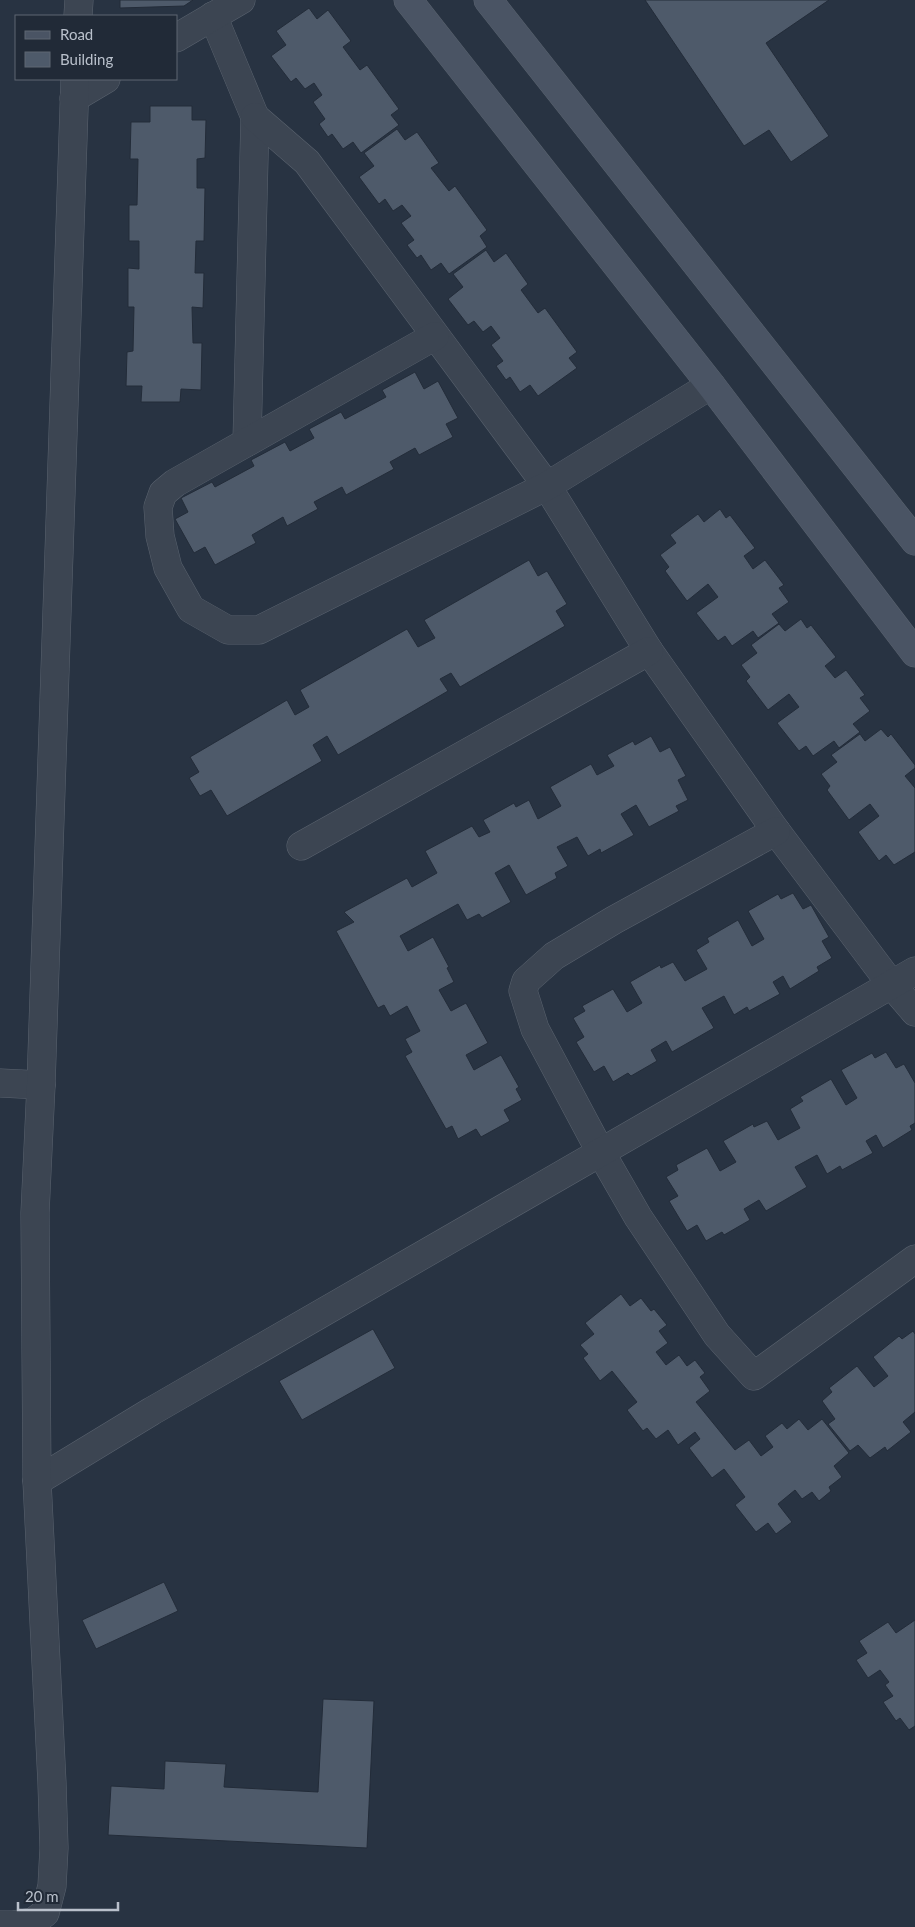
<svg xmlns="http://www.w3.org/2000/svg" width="915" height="1927" font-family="Lato,sans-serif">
  <rect width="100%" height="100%" fill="#283342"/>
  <g fill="#4e5a6a" stroke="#232c39">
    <path d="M120 0H193L184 6 120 8Z"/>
    <path d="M645 0H829L766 43 829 136 791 162 769 130 744 146Z"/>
    <path d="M309 8 317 19 328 10 351 41 343 47 360 70 367 65 399 109 391 115 399 125 361 153 353 142 343 149 332 134 328 137 319 124 325 119 313 102 322 95 314 83 305 89 296 78 291 82 271 56 286 45 276 31Z"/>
    <path d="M150 106H192V120H206L205 158 197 159V188H205L204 241H196L195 273H204L203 308 192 307 193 343H202L201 390 181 389 180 402H141L142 386H126L127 352 133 351 134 307H128V268L139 269V241H129V205H137L138 159H130L131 122H150Z"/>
    <path d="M397 129 405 140 417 132 439 163 431 168 449 191 455 186 487 230 480 236 487 247 449 274 441 263 431 270 421 255 417 258 407 245 414 240 401 223 411 216 402 205 393 211 385 199 379 204 359 177 374 166 364 153Z"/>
    <path d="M486 250 494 262 506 253 528 284 521 290 538 313 545 308 577 352 569 358 577 368 538 396 530 385 520 392 510 377 506 380 496 366 503 361 491 345 500 338 491 326 483 332 474 321 468 325 448 299 463 287 453 274Z"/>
    <path d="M415 372 424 389 438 381 458 418 446 424 453 437 419 455 415 448 390 462 394 469 346 495 342 487 314 502 318 509 287 526 283 517 252 535 256 543 215 565 205 547 194 553 175 519 188 512 181 498 212 482 215 487 254 466 251 460 285 442 290 451 314 438 309 429 341 412 345 419 386 397 382 390Z"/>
    <path d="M720 509 726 518 730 515 755 548 744 556 753 569 765 560 784 585 779 588 789 602 772 614 779 623 758 638 753 631 732 646 725 636 718 641 696 613 718 597 708 584 687 601 665 571 669 567 660 555 676 543 670 535 698 514 704 522Z"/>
    <path d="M529 560 538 576 547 571 567 604 556 611 565 626 460 687 451 673 440 679 448 691 338 755 327 736 313 745 322 761 227 816 211 790 200 796 189 778 199 772 190 757 287 700 295 715 309 707 300 690 407 629 418 647 435 638 424 620Z"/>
    <path d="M801 619 807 628 811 625 836 657 825 666 835 678 846 670 865 695 860 698 870 711 853 724 860 732 839 748 834 741 813 756 806 746 799 751 777 723 799 707 789 694 768 710 746 681 750 677 741 665 757 653 751 645 779 624 785 631Z"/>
    <path d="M881 729 888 737 891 734 915 765V768L905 776 915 788V852L894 865 886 855 879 861 858 832 879 816 870 804 849 820 827 790 830 786 821 774 837 762 831 755 860 734 865 741Z"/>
    <path d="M651 736 660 752 670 747 686 776 678 780 688 800 676 806 679 811 649 827 636 805 621 814 634 835 601 853 600 849 588 856 577 837 557 847 568 866 555 873 557 878 526 895 509 865 495 873 511 902 482 918 479 914 467 920 458 904 400 936 408 951 433 937 449 967 447 968 454 982 439 990 451 1011 466 1003 488 1043 466 1055 474 1070 501 1055 519 1087 516 1089 522 1100 504 1110 510 1121 481 1137 476 1129 458 1139 452 1126 446 1129 405 1056 412 1052 405 1039 420 1031 407 1006 390 1016 384 1005 378 1008 336 931 354 922 344 912 407 878 412 887 437 873 425 851 472 826 479 837 490 832 483 820 514 803 516 807 529 800 538 819 561 806 550 787 591 764 597 775 614 766 607 755 633 741 635 745Z"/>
    <path d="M793 893 803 909 811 905 829 937 822 941 832 958 817 967 819 971 790 989 783 976 773 982 780 994 749 1011 747 1007 734 1015 724 996 702 1008 714 1028 672 1052 666 1041 651 1050 657 1061 631 1076 628 1073 613 1082 604 1066 594 1072 576 1042 584 1037 573 1018 585 1011 582 1006 613 989 627 1012 642 1003 630 982 660 965 661 968 673 962 685 981 707 969 696 950 709 942 707 938 738 920 752 946 764 939 748 911 778 894 781 899Z"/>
    <path d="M886 1052 896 1068 904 1064 915 1083V1123L910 1126 912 1130 883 1148 876 1135 866 1141 873 1153 842 1170 840 1166 827 1174 817 1155 795 1167 807 1187 766 1211 759 1200 744 1209 750 1220 724 1235 722 1232 706 1241 697 1225 687 1231 669 1201 678 1196 666 1177 678 1170 676 1165 707 1148 720 1171 736 1162 723 1141 753 1124 754 1127 767 1121 778 1140 800 1128 790 1109 803 1101 800 1097 831 1079 846 1105 857 1098 841 1070 872 1053 875 1058Z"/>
    <path d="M621 1294 630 1306 641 1298 651 1311 654 1309 667 1325 659 1331 668 1343 656 1352 666 1365 679 1355 687 1366 695 1360 705 1373 700 1377 710 1391 696 1402 735 1450 749 1440 761 1456 773 1447 765 1436 782 1423 787 1429 799 1419 808 1430 822 1419 849 1453 834 1466 842 1477 829 1487 831 1491 819 1501 812 1492 802 1499 795 1490 778 1504 792 1522 776 1534 768 1523 756 1532 735 1505 745 1497 724 1469 712 1478 689 1448 700 1439 695 1432 678 1445 668 1430 656 1439 647 1428 643 1431 627 1410 637 1402 612 1371 600 1381 583 1358 588 1354 580 1345 594 1334 585 1323Z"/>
    <path d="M373 1329 395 1368 302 1420 279 1381Z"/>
    <path d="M913 1331 915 1334V1412L903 1422 911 1432 887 1451 885 1447 870 1458 858 1445 850 1451 828 1424 835 1419 822 1401 832 1392 829 1388 857 1366 874 1387 888 1376 873 1357 899 1336 902 1339Z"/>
    <path d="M164 1582 178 1611 96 1649 82 1620Z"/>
    <path d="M915 1620V1726L909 1730 900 1718 896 1721 883 1702 893 1696 885 1685 889 1682 880 1670 868 1678 856 1660 867 1653 859 1641 888 1622 896 1633Z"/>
    <path d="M323 1699 374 1701 367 1848 108 1835 111 1786 164 1789 165 1761 226 1764 224 1787 318 1792Z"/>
  </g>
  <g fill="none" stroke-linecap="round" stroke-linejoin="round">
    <g stroke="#5a636f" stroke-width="29">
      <g id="street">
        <path d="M78 16 79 0"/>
        <path d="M213 16 255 117 247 442"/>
        <path d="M176 38 241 0"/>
        <path d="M74 98 106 79"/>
        <path d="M255 117 307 162 547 486 649 651 776 831 891 984 915 1012"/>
        <path d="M435 336 175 483 163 493 158 507 160 536 168 568 191 609 228 630H259L547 486 711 385"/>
        <path d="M776 831 614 920 554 956 526 981 523 991 535 1029 600 1151 638 1217 717 1335 754 1376 915 1259"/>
        <path d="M301 846 649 651"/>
        <path d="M0 1083 41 1085"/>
        <path d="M37 1481 152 1411 915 971"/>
        <path d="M0 1925H12L33 1922 45 1913 52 1886 54 1848 52 1783 37 1481 35 1213 41 1085 75 79"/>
      </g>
    </g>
    <g stroke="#5a636f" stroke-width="29">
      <g id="secondary">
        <path d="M408 0 711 385 915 653"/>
        <path d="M488 0 915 541"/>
      </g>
    </g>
    <use href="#street" stroke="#3c4552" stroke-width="28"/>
    <use href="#secondary" stroke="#4a5464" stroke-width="28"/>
  </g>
  <rect x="15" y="15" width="162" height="65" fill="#212a37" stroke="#5e6672"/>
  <rect x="25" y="31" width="25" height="8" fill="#4a5464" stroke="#5e6672"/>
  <text x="60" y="40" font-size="15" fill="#b9c0cb">Road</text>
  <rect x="25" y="52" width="25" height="15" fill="#4e5a6a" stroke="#5e6672"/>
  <text x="60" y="65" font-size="15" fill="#b9c0cb">Building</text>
  <path d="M18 1902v8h100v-8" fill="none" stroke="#b9c0cb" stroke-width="2.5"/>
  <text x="25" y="1902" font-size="15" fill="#b9c0cb" stroke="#212a37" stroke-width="4" paint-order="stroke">20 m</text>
</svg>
